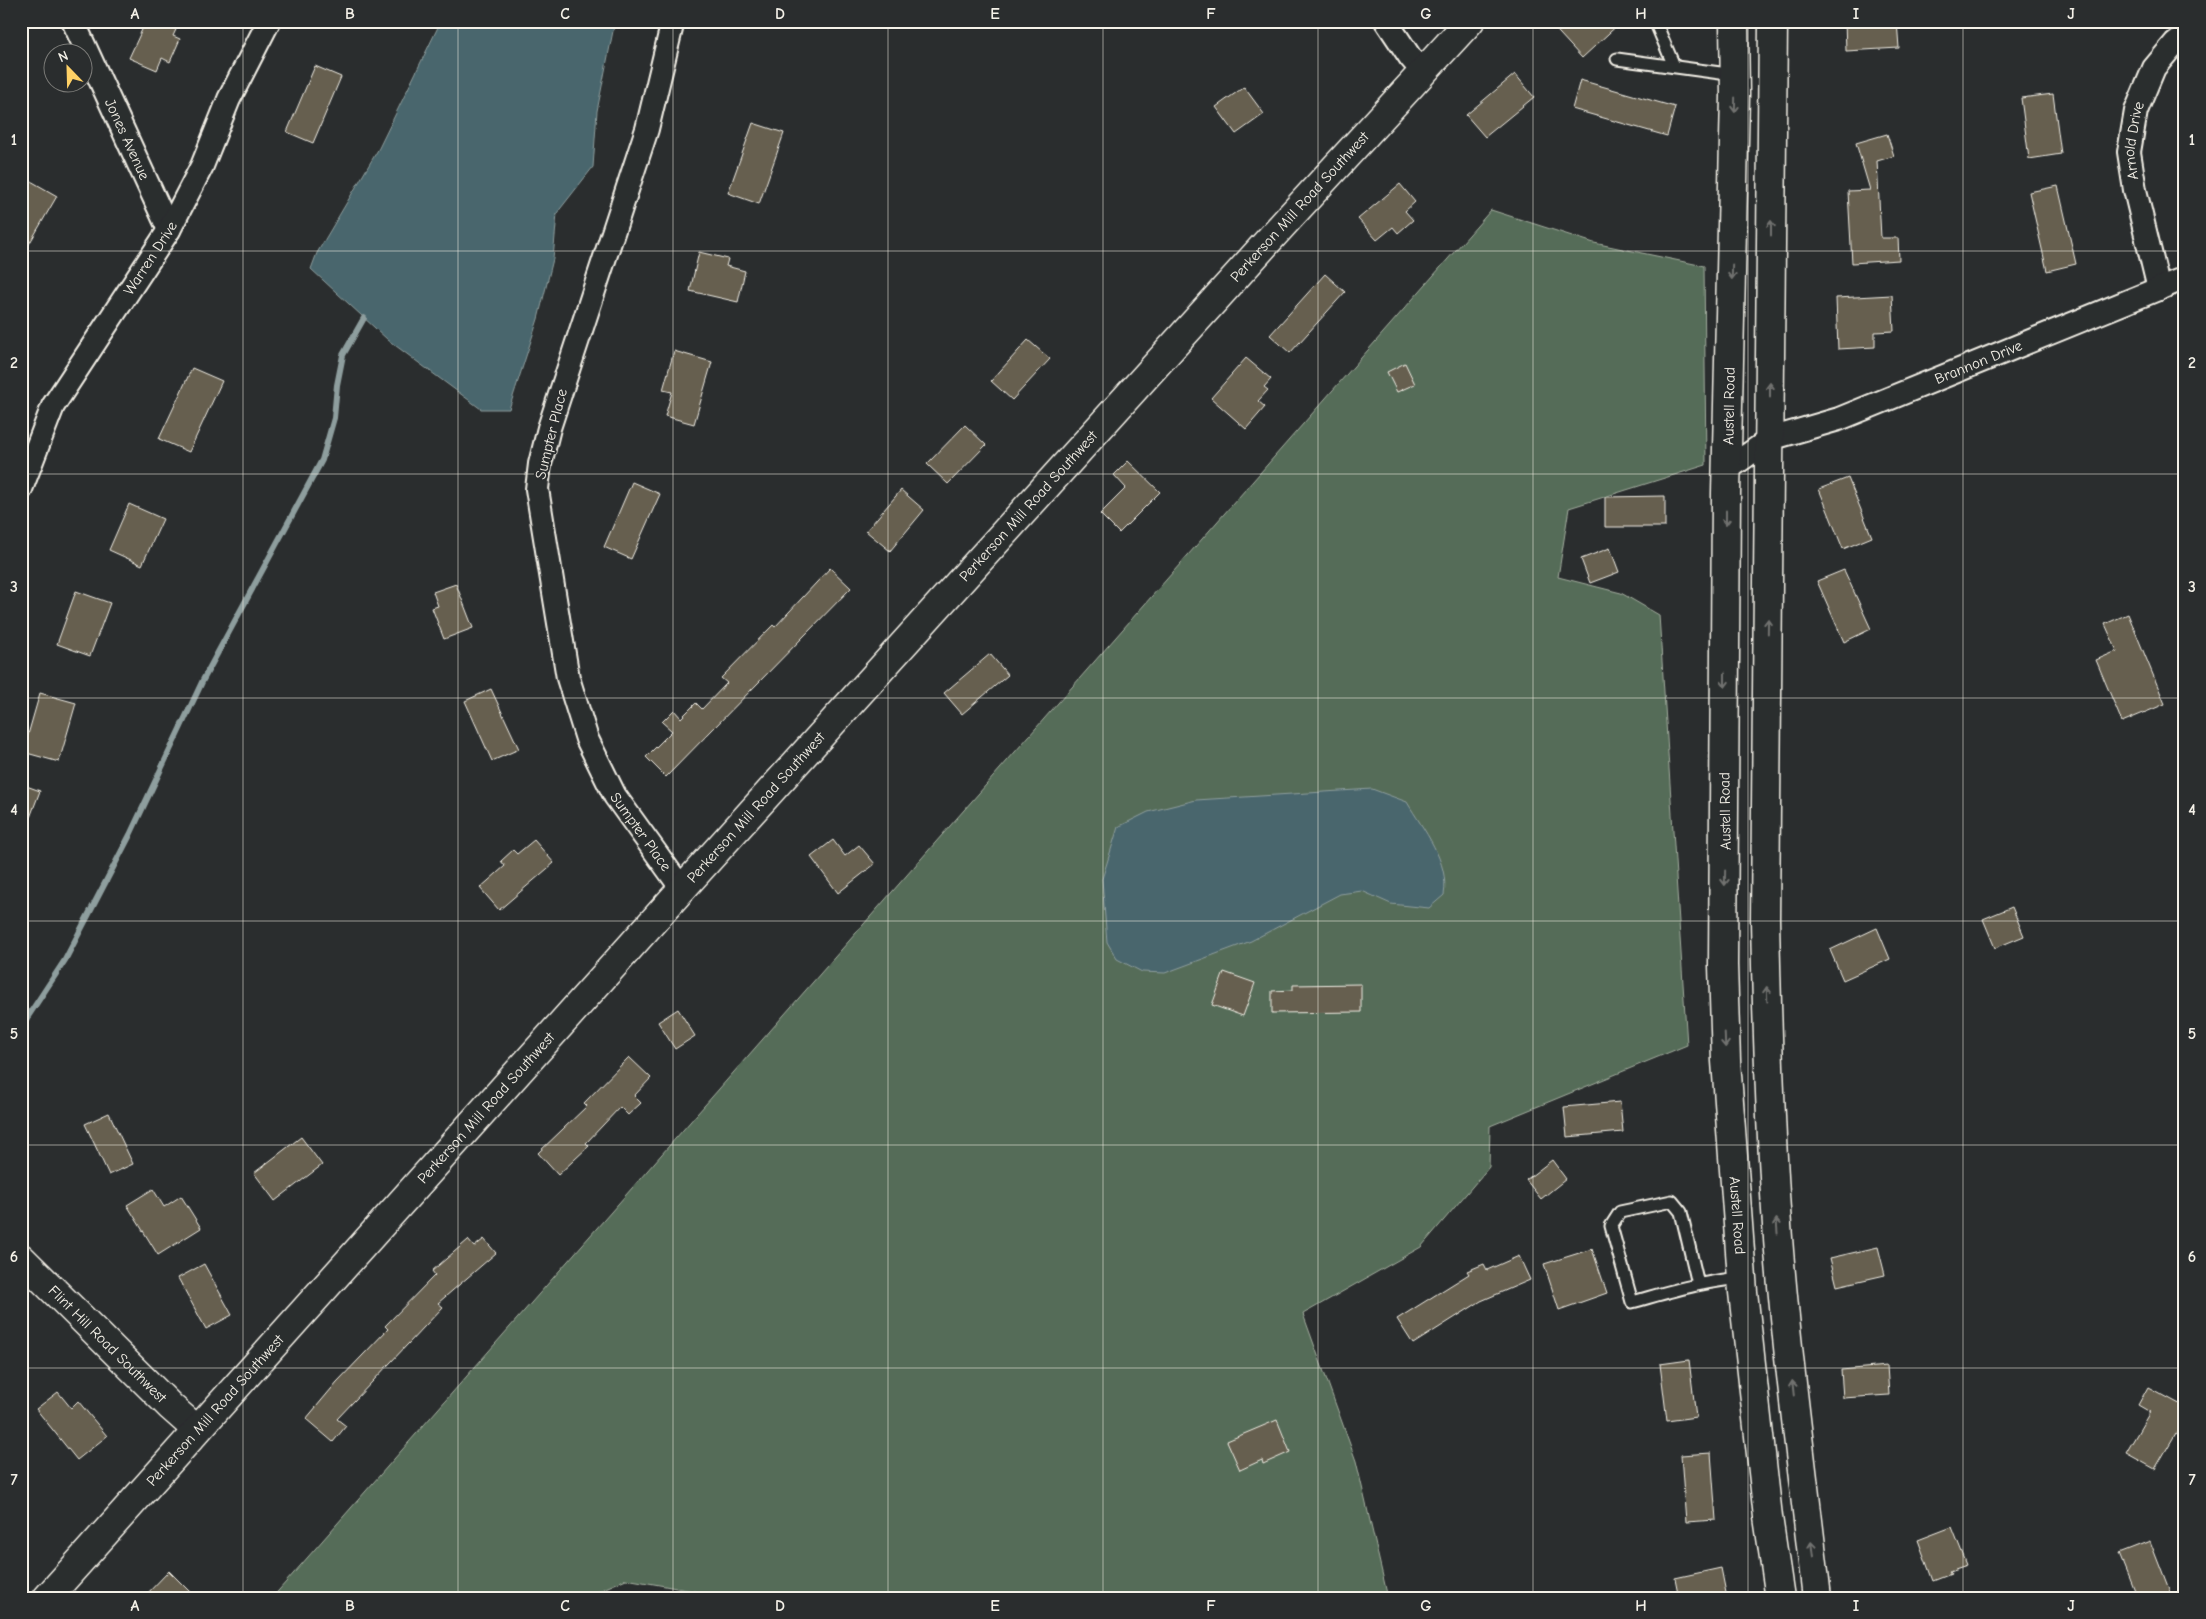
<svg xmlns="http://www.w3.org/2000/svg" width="2206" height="1619" font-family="'Comic Neue',sans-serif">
  <rect width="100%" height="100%" fill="#2a2d2e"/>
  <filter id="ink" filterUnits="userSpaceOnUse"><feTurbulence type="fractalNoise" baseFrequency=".02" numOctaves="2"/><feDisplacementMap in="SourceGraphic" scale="10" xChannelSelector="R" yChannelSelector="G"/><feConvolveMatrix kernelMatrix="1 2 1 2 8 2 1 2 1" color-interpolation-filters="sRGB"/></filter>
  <g filter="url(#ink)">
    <path fill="#556c58" stroke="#a4aea0" d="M1491 210 1594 243 1704 266 1706 465 1569 508 1558 577 1621 593 1659 615 1687 1045 1490 1126 1489 1167 1421 1247 1303 1314 1356 1461 1388 1598H732L626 1579 583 1598H272Z"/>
    <g fill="#4a666d" stroke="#8e9e9e">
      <path d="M441 21H615L597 111 593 167 557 213 553 259 538 319 509 409H481L388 340 311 269 317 253 379 148Z"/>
      <path d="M1372 789 1407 802C1423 829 1450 862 1444 895L1429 908 1391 904 1362 891 1340 894 1251 941 1165 973 1142 972 1117 959 1107 942 1102 879 1118 827 1148 812 1196 800Z"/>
    </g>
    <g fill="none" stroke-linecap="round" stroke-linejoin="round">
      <path stroke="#8e9e9e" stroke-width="6" d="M21 1027 65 960 130 835 203 680 322 460 334 418 337 385 343 355 364 318"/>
    </g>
    <g fill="#665f4f" stroke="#f4f1e8">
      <path d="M146 21H180L173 36 180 39 170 62 162 58 157 70 129 58Z"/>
      <path d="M1548 21H1622L1582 58Z"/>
      <path d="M1845 21H1897L1899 48 1846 51Z"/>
      <path d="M315 66 341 77 313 143 287 132Z"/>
      <path d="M1515 74 1534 97 1485 137 1466 115Z"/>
      <path d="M1580 80 1675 107 1667 136 1572 109Z"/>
      <path d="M1244 87 1264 114 1236 134 1216 107Z"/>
      <path d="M2053 94 2061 154 2029 159 2021 98Z"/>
      <path d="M753 123 784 133 759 204 728 193Z"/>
      <path d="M1887 134 1894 156 1877 161 1881 238H1898L1899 260 1852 263 1848 191 1870 190 1856 143Z"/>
      <path d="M29 180 57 196 21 258V194Z"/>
      <path d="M1400 184 1415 202 1405 211 1413 220 1398 233 1393 227 1377 240 1358 219Z"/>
      <path d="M2058 186 2076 264 2047 271 2029 192Z"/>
      <path d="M699 252 728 259 726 266 745 271 738 302 690 291Z"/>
      <path d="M1325 274 1345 292 1290 353 1270 335Z"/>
      <path d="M1892 295 1894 331 1875 332V347L1838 349 1836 298Z"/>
      <path d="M1028 340 1050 359 1012 400 991 381Z"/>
      <path d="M674 351 712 362 694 424 665 416 672 392 663 390Z"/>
      <path d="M1246 358 1271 379 1264 387 1268 390 1258 401 1265 407 1246 429 1211 398Z"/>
      <path d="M1405 363 1415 384 1397 392 1387 372Z"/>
      <path d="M192 368 222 381 189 452 159 439Z"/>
      <path d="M965 425 986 445 948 484 927 464Z"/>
      <path d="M1128 461 1160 492 1119 533 1100 514 1126 488 1114 475Z"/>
      <path d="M1848 478 1872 537 1843 549 1819 489Z"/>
      <path d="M632 482 660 494 631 559 604 547Z"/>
      <path d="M901 490 924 510 890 551 866 531Z"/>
      <path d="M1665 496V527H1605V497Z"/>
      <path d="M129 504 163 519 142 565 109 550Z"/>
      <path d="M1610 548 1619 572 1590 583 1581 559Z"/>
      <path d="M830 568 851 588 666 777 646 757 672 731 662 722 674 710 681 718 696 703 702 709 727 683 721 678 773 625 775 627Z"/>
      <path d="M1844 570 1871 629 1844 642 1817 581Z"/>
      <path d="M456 584 473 628 444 639 432 608 438 606 433 592Z"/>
      <path d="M76 591 110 603 90 656 57 644Z"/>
      <path d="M2128 614 2165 704 2122 722 2096 660 2117 651 2105 624Z"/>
      <path d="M990 654 1008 675 962 714 944 693Z"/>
      <path d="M491 689 519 749 492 761 465 701Z"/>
      <path d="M40 693 76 703 59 762 23 752Z"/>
      <path d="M21 784 40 791 23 836H21Z"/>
      <path d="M534 840 554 863 499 910 480 888 505 866 501 861 513 850 517 854Z"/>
      <path d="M833 840 845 856 859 845 875 864 838 893 811 857Z"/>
      <path d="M2012 907 2024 936 1995 948 1983 919Z"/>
      <path d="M1877 928 1890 959 1843 980 1830 950Z"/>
      <path d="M1224 972 1255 983 1243 1016 1212 1005Z"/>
      <path d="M1361 984V1012L1272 1013V991L1293 990V985Z"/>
      <path d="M678 1009 695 1036 675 1049 658 1022Z"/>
      <path d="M629 1057 651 1078 634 1096 641 1103 628 1115 620 1107 586 1143 589 1146 558 1175 538 1153 587 1106 584 1103Z"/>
      <path d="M1620 1102 1623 1132 1567 1137 1564 1107Z"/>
      <path d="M109 1113 133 1164 109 1175 85 1124Z"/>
      <path d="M301 1137 322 1165 275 1201 254 1173Z"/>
      <path d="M1552 1160 1566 1179 1541 1199 1526 1180Z"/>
      <path d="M153 1189 164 1207 181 1196 201 1228 158 1255 127 1205Z"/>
      <path d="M484 1239 496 1253 438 1303 443 1307 337 1419 346 1426 333 1442 306 1419 337 1382 388 1329 385 1326 435 1275 432 1271 468 1240 474 1247Z"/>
      <path d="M1878 1247 1885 1275 1837 1286 1830 1258Z"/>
      <path d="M1592 1249 1607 1293 1559 1310 1544 1264Z"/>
      <path d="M1519 1256 1530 1280 1481 1301 1413 1344 1397 1319 1469 1274 1467 1271 1484 1264 1487 1270Z"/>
      <path d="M204 1264 232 1315 206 1329 178 1278Z"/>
      <path d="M1689 1360 1696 1417 1667 1421 1660 1364Z"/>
      <path d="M1887 1366 1889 1395 1843 1398 1841 1370Z"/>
      <path d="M2148 1387 2185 1407V1438L2176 1433 2155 1469 2126 1453 2150 1412 2138 1405Z"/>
      <path d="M58 1392 71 1408 78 1401 107 1436 77 1460 36 1409Z"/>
      <path d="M1277 1420 1290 1452 1263 1464 1262 1460 1240 1470 1227 1441Z"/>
      <path d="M1711 1453 1716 1520 1686 1522 1681 1455Z"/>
      <path d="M1952 1527 1967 1565 1949 1571 1951 1574 1933 1581 1918 1540Z"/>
      <path d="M2150 1541 2172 1598H2137L2119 1553Z"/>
      <path d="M1721 1568 1727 1598H1679L1675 1578Z"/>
      <path d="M169 1571 196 1598H143Z"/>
    </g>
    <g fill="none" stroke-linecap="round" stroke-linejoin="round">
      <g stroke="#f4f1e8" stroke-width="15">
        <g id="service">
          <path d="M1655 21 1674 66"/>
          <path d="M1617 59 1735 75"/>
          <path d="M1698 1284 1681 1212 1672 1201 1620 1212 1611 1226 1632 1302C1669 1292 1704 1281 1742 1278"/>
        </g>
      </g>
      <g stroke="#f4f1e8" stroke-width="26">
        <g id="minor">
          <path id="s1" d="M73 21 169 230"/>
          <path id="s2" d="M673 21 647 129 549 428 540 464 537 489 568 678 587 739 615 796 682 889"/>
          <path d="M1386 21 1410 57 1423 72"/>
          <path id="s3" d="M2159 289 2135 190 2129 152 2136 111 2154 68 2175 43 2185 35"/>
          <path id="s4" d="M1728 469 1770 439 1839 419 2185 278"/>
          <path id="s5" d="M21 489 53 406 169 230 202 166 229 99 269 21"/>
        </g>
      </g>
      <g stroke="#f4f1e8" stroke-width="31">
        <g id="tertiary">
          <path id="s6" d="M21 1258 171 1407 197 1430"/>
          <path id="s7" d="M47 1598 682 889 1288 219 1470 21"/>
        </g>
      </g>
      <g stroke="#f4f1e8" stroke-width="31">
        <g id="primary">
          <path id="s8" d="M1734 21 1735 96 1726 493 1723 965 1726 1061 1743 1292 1768 1517 1780 1598"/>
          <path d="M1773 21 1765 919C1767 1021 1770 1123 1777 1225 1786 1349 1803 1474 1817 1598"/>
        </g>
      </g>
      <use href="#service" stroke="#2a2d2e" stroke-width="11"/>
      <use href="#minor" stroke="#2a2d2e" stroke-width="22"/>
      <use href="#tertiary" stroke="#2a2d2e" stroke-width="28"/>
      <use href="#primary" stroke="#2a2d2e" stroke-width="28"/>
    </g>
    <defs><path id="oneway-shaft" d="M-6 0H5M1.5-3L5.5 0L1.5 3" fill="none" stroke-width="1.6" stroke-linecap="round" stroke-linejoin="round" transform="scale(1.25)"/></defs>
    <g stroke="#71726f">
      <use href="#oneway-shaft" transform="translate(1735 105) rotate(91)"/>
      <use href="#oneway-shaft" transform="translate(1771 228) rotate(-90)"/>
      <use href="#oneway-shaft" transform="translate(1732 272) rotate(91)"/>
      <use href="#oneway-shaft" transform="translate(1770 390) rotate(-90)"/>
      <use href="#oneway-shaft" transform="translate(1726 518) rotate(90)"/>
      <use href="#oneway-shaft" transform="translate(1768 626) rotate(-89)"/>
      <use href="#oneway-shaft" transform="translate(1725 680) rotate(90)"/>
      <use href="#oneway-shaft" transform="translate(1725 878) rotate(91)"/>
      <use href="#oneway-shaft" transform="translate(1767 994) rotate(-92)"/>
      <use href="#oneway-shaft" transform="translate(1725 1040) rotate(88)"/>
      <use href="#oneway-shaft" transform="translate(1777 1226) rotate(-94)"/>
      <use href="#oneway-shaft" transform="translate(1793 1388) rotate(-96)"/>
      <use href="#oneway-shaft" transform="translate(1812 1549) rotate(-97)"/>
    </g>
  </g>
  <path fill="none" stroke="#f4f1e8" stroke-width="1" stroke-opacity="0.55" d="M243 21V1598M458 21V1598M673 21V1598M888 21V1598M1103 21V1598M1318 21V1598M1533 21V1598M1748 21V1598M1963 21V1598M21 251H2185M21 474H2185M21 698H2185M21 921H2185M21 1145H2185M21 1368H2185"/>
  <g text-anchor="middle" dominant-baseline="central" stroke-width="4" stroke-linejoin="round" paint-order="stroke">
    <g font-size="15" fill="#f4f1e8" stroke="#2a2d2e">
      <text stroke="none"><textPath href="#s1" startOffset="130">Jones Avenue</textPath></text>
      <text stroke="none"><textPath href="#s3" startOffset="152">Arnold Drive</textPath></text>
      <text stroke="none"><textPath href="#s7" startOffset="1872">Perkerson Mill Road Southwest</textPath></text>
      <text stroke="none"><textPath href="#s5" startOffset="266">Warren Drive</textPath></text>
      <text stroke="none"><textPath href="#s4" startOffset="274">Brannon Drive</textPath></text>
      <text transform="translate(1729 406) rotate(-89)">Austell Road</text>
      <text transform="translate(551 434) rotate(-76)">Sumpter Place</text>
      <text stroke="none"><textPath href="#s7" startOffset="1468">Perkerson Mill Road Southwest</textPath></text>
      <text stroke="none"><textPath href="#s7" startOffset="1062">Perkerson Mill Road Southwest</textPath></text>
      <text transform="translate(1725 811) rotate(-91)">Austell Road</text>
      <text stroke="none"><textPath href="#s2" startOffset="851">Sumpter Place</textPath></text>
      <text stroke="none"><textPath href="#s7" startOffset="658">Perkerson Mill Road Southwest</textPath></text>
      <text stroke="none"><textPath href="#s8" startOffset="1195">Austell Road</textPath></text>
      <text stroke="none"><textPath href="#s6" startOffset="122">Flint Hill Road Southwest</textPath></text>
      <text stroke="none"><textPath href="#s7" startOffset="252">Perkerson Mill Road Southwest</textPath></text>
    </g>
  </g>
  <rect width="2206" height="1619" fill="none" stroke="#2a2d2e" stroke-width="55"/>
  <g transform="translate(68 68) rotate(337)"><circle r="24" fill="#2a2d2e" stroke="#7b7b78"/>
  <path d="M0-4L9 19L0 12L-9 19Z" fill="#ffd166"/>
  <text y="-8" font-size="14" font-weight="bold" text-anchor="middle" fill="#f4f1e8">N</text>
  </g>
  <rect x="28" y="28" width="2150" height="1564" fill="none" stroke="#f4f1e8" stroke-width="2"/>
  <g font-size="16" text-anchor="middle" font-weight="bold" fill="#f4f1e8">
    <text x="135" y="19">A</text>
    <text x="350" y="19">B</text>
    <text x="565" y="19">C</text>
    <text x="780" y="19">D</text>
    <text x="995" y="19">E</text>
    <text x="1211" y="19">F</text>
    <text x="1426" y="19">G</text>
    <text x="1641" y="19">H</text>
    <text x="1856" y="19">I</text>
    <text x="2071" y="19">J</text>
    <text x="14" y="145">1</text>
    <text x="2192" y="145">1</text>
    <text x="14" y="368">2</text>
    <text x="2192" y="368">2</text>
    <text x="14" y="592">3</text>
    <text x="2192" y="592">3</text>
    <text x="14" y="815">4</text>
    <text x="2192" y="815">4</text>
    <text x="14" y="1039">5</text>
    <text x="2192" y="1039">5</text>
    <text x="14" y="1262">6</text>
    <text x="2192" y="1262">6</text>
    <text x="14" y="1485">7</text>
    <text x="2192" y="1485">7</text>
    <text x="135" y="1611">A</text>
    <text x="350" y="1611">B</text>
    <text x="565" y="1611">C</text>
    <text x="780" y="1611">D</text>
    <text x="995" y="1611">E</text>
    <text x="1211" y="1611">F</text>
    <text x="1426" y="1611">G</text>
    <text x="1641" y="1611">H</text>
    <text x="1856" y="1611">I</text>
    <text x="2071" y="1611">J</text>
  </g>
</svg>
